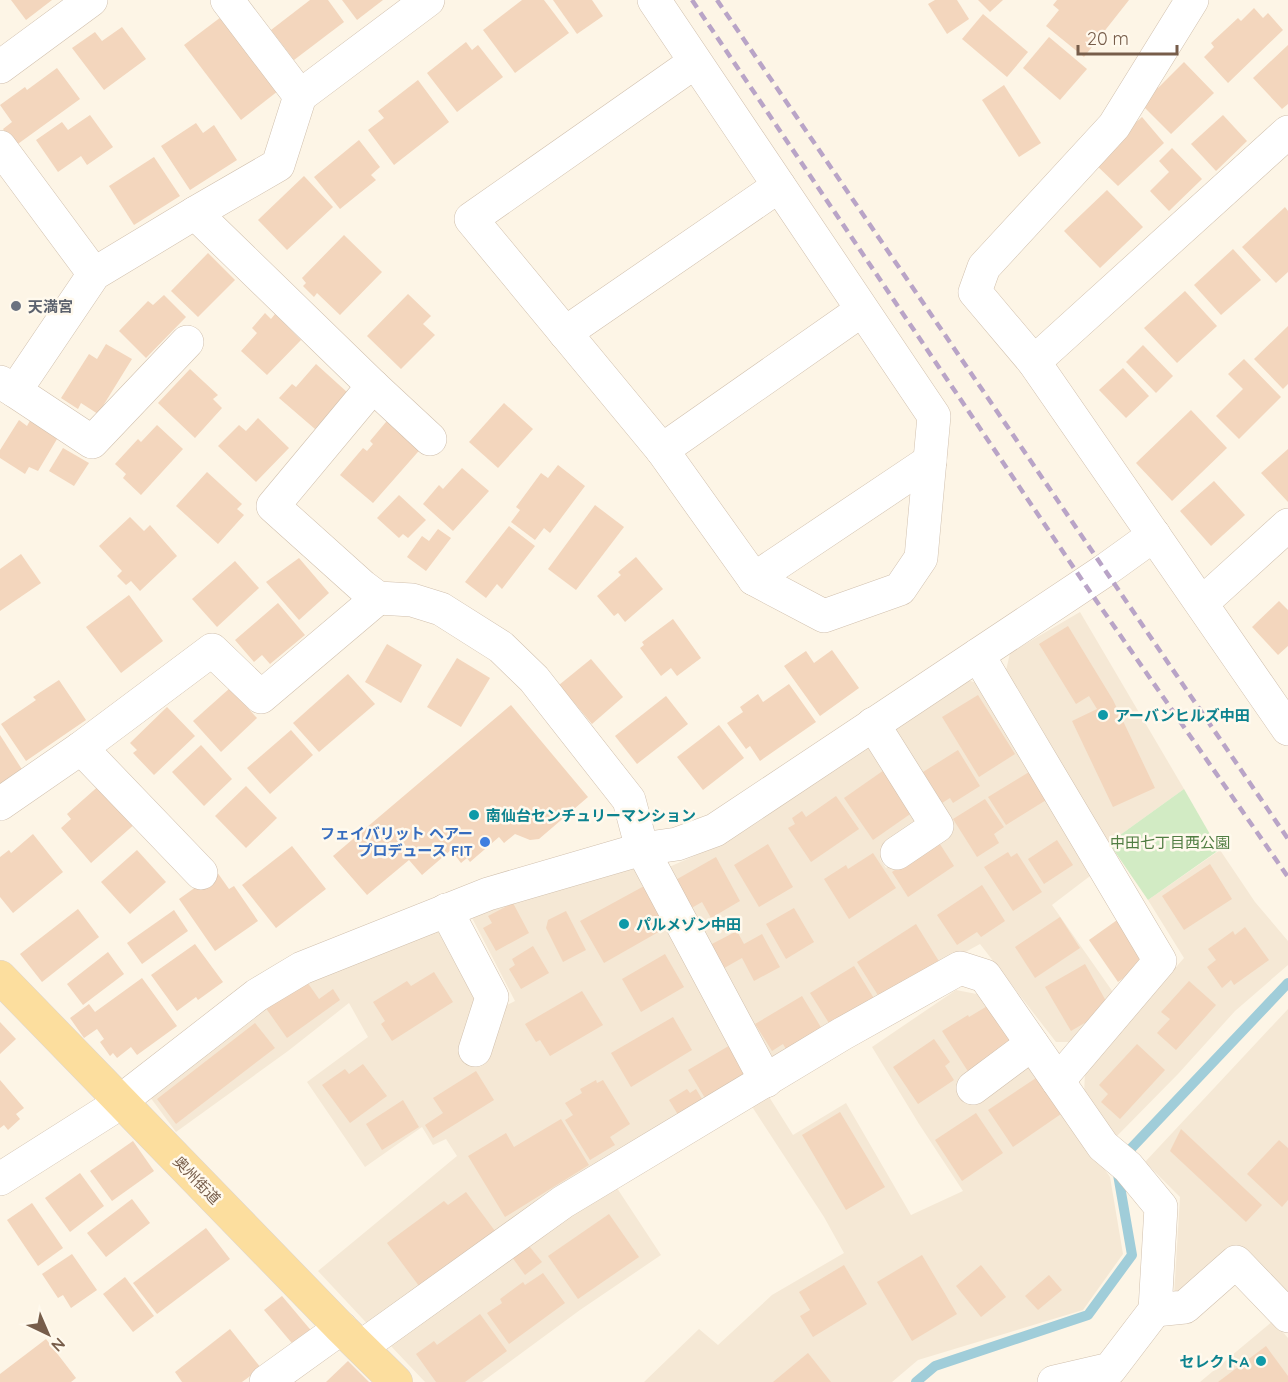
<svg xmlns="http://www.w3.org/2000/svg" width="1288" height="1382" font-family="Quicksand,'Noto Sans JP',sans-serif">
  <rect width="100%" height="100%" fill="#fdf5e6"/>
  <g fill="#f5e8d5">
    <path d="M1080 612 1184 789 1109 843 1005 675 1010 653Z"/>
    <path d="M965 679 982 685 1094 873 1052 905 1115 995 1078 1042H1056L980 944 766 1061 660 871 717 846 764 818 876 739 931 824 880 859 886 868 950 824 892 732Z"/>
    <path d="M1220 850 1255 902 1288 941V965L1235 1011 1178 1074 1115 1138 1084 1096 1085 1071 1184 958 1148 900Z"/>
    <path d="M640 867 757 1080 375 1332 318 1271 457 1156 446 1139 433 1145 422 1127 365 1167 307 1082 368 1037 349 1003 288 1051 176 1132 150 1097 304 976 435 926 484 1017 515 1001 470 914Z"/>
    <path d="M956 990 992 997 1022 1064 1034 1066 1110 1177 1123 1254 1083 1310 918 1360 892 1382H644L699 1329 718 1345 772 1295 844 1253 824 1217 749 1102 766 1092 793 1135 846 1103 911 1215 963 1191 919 1124 872 1047Z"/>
    <path d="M1288 1009V1306L1238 1253 1174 1296 1180 1197 1145 1162Z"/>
    <path d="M613 1182 661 1255 580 1310 482 1382H425L389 1344Z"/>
    <path d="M1273 1321 1288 1338V1382H1200Z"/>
  </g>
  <path fill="#d2ebc4" d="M1184 789 1219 850 1148 900 1109 843Z"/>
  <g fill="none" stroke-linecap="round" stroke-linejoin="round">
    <g stroke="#a0cdd9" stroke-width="10">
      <path d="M1123 1157 1288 983"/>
      <path d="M916 1382 935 1366 1088 1315 1132 1255 1117 1169"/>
    </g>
  </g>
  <g fill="#f3d6bd">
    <path d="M11 0H52L26 20Z"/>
    <path d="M310 0H328L344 22 294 60 271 30Z"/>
    <path d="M342 0H383L357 20Z"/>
    <path d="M522 0H544L569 33 515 73 483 30Z"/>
    <path d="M553 0H592L603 16 577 34Z"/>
    <path d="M935 0H957L969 19 947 34 928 4Z"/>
    <path d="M978 0H1003L990 12Z"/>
    <path d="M1057 0H1129L1084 57 1046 26 1059 10 1053 5Z"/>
    <path d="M1254 8 1263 18 1268 13 1283 30 1228 83 1204 57 1214 47 1211 43 1238 18 1241 21Z"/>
    <path d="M983 14 1028 52 1007 77 962 39Z"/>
    <path d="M221 17 278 91 241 120 184 45Z"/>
    <path d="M122 27 146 59 104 90 72 48 95 32 102 41Z"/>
    <path d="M1049 37 1087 69 1060 100 1023 68Z"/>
    <path d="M466 42 472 50 478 45 503 77 457 112 427 73Z"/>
    <path d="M1288 45V104L1282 109 1253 78Z"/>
    <path d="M1184 62 1214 93 1171 134 1141 104 1153 83 1158 88Z"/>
    <path d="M57 68 80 99 15 146 3 129 12 122 0 105 25 87 27 90Z"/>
    <path d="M418 80 449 122 394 165 368 130 384 118 378 111Z"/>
    <path d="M1004 85 1041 143 1019 157 982 100Z"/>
    <path d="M90 115 113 147 87 165 81 156 58 172 36 140 62 122 68 130Z"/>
    <path d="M1223 115 1247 141 1216 171 1191 144Z"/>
    <path d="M1142 117 1164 143 1118 186 1092 161Z"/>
    <path d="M196 123 203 133 214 125 237 160 190 190 161 146Z"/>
    <path d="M359 140 380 167 371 175 376 180 340 209 314 177Z"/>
    <path d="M1172 148 1202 179 1169 211 1150 191 1169 172 1159 161Z"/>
    <path d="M154 157 180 196 134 225 109 186Z"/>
    <path d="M304 176 333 207 287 250 258 220Z"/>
    <path d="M1107 190 1143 227 1100 268 1064 231Z"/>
    <path d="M1285 207 1288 211V272L1276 283 1242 247Z"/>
    <path d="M344 235 382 272 340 315 317 293 314 297 303 286 306 283 302 278Z"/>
    <path d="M1233 249 1261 280 1221 315 1194 285Z"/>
    <path d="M208 253 235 280 198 317 171 291Z"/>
    <path d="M1185 291 1217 326 1177 363 1144 328Z"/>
    <path d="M408 294 431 316 423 324 435 335 401 369 367 336Z"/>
    <path d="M164 295 186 317 146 358 119 331 148 301 153 305Z"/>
    <path d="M265 313 271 319 275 314 301 340 267 375 241 351 257 333 252 328Z"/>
    <path d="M1288 326V384L1283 389 1254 359Z"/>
    <path d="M106 344 132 359 98 414 81 403 78 409 61 398 89 354 97 359Z"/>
    <path d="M1143 345 1173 376 1156 393 1126 362Z"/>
    <path d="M1244 359 1281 397 1239 439 1216 416 1243 389 1228 374Z"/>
    <path d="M316 364 348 393 315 429 279 398 292 384 296 387Z"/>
    <path d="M1123 368 1149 396 1126 418 1099 390Z"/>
    <path d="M190 369 218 395 213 399 222 408 195 438 158 403Z"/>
    <path d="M504 403 533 429 498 468 469 442Z"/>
    <path d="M1191 410 1227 448 1172 501 1136 463Z"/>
    <path d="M391 416 424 445 373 503 340 475 363 448 367 451 373 444 370 441Z"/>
    <path d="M32 417 60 434 38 471 29 467 25 474 0 458V450L19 420 27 426Z"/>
    <path d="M258 418 289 448 256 482 218 446 239 425 246 431Z"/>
    <path d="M157 425 183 449 141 495 123 478 126 474 115 464 138 439 141 442Z"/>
    <path d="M63 448 89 463 74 486 49 471Z"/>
    <path d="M1288 449V502L1261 473Z"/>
    <path d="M558 465 585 486 550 533 544 528 535 540 511 522 520 510 516 507 541 473 548 478Z"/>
    <path d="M462 468 489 491 453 531 423 504 439 485 443 489Z"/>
    <path d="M207 472 242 504 237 509 244 515 218 544 176 506Z"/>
    <path d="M1214 481 1245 515 1211 546 1180 511Z"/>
    <path d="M399 495 426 520 408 538 403 534 399 538 377 518Z"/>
    <path d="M595 505 624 527 576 590 548 569Z"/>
    <path d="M130 517 144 531 150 525 177 556 140 591 131 581 126 585 117 576 122 571 99 546Z"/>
    <path d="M509 526 535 546 502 589 497 584 486 598 465 582Z"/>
    <path d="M438 529 451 538 426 571 407 557 422 536 429 541Z"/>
    <path d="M21 554 41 583 0 611V569Z"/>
    <path d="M636 557 663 589 625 622 618 613 614 616 597 596 621 575 618 572Z"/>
    <path d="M299 558 329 593 299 620 266 582Z"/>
    <path d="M235 561 259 588 217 627 192 599Z"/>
    <path d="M129 595 163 641 121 673 86 627Z"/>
    <path d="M1279 601 1288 610V646L1278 655 1252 627Z"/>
    <path d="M278 603 305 635 270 664 262 655 254 662 235 640Z"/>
    <path d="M673 619 701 658 677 676 671 668 661 676 640 648 644 645 642 642Z"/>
    <path d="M1068 626 1113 700 1155 788 1113 807 1072 721 1097 709 1089 696 1076 704 1039 644Z"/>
    <path d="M387 644 422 665 401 703 365 682Z"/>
    <path d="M832 650 859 688 820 716 784 666 806 651 814 663Z"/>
    <path d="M457 658 490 678 461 727 427 707Z"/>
    <path d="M591 659 623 697 592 724 559 685Z"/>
    <path d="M348 674 375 704 319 752 293 723Z"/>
    <path d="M59 680 86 720 26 761 1 724 36 700 33 697Z"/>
    <path d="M789 684 816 722 760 761 750 746 746 749 727 723 743 712 740 707 758 694 763 702Z"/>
    <path d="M230 688 257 718 221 752 193 721Z"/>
    <path d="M978 695 1015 754 979 777 942 717Z"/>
    <path d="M666 696 688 724 637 764 615 736Z"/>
    <path d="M511 705 588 797 539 839 530 840 515 834 504 843 499 837 470 862 467 858 461 863 451 850 422 875 409 860 367 895 333 856Z"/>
    <path d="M167 707 195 736 154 775 133 753 137 750 130 743Z"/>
    <path d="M719 725 744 758 703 790 677 757Z"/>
    <path d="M291 730 313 755 270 794 247 768Z"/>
    <path d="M0 735 23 771 0 786Z"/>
    <path d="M201 745 232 779 204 806 172 772Z"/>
    <path d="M958 750 980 786 953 803 950 798 942 803 923 772Z"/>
    <path d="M887 768 916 810 873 840 844 798Z"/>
    <path d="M1034 769 1051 797 1006 825 988 797Z"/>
    <path d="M102 783 137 822 91 863 61 828 71 819 67 814Z"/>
    <path d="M246 786 277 818 246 848 215 816Z"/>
    <path d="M836 796 859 829 811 862 788 828 795 824 792 818 802 811 806 817Z"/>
    <path d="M985 799 1004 827 994 834 999 843 977 857 953 819Z"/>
    <path d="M33 834 63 872 13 913 0 897V857L9 850 11 853Z"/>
    <path d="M1057 840 1073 865 1044 884 1028 859Z"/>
    <path d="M938 841 954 866 908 897 892 872Z"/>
    <path d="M768 844 793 887 759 907 734 865Z"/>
    <path d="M292 846 326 889 276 928 242 885Z"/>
    <path d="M137 850 166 882 130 914 101 882Z"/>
    <path d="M1008 852 1011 857 1017 853 1042 892 1013 911 984 867Z"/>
    <path d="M873 853 896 888 849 919 824 879 846 865 848 869Z"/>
    <path d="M716 857 740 901 711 918 702 902 688 910 672 882Z"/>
    <path d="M1210 864 1232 899 1184 930 1162 896Z"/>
    <path d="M217 872 229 889 234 886 258 921 215 951 179 899Z"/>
    <path d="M646 885 669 926 604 963 580 921Z"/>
    <path d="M982 885 1005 921 981 937 977 932 957 945 937 915Z"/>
    <path d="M513 903 529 933 496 951 483 928 492 923 488 916Z"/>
    <path d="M794 908 814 942 786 959 766 924Z"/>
    <path d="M78 909 99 937 42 982 20 954Z"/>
    <path d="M174 910 188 931 142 964 127 943Z"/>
    <path d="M566 911 586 950 563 962 546 928 548 920Z"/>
    <path d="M1060 917 1080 948 1035 978 1015 947Z"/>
    <path d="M1120 918 1149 960 1118 982 1089 940Z"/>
    <path d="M916 924 940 963 881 1000 857 962Z"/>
    <path d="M1245 927 1269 960 1234 985 1231 980 1222 988 1207 967 1216 960 1208 949 1233 931 1235 935Z"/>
    <path d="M737 931 744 944 762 934 780 967 754 981 742 958 719 971 706 947Z"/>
    <path d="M195 944 223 982 198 1000 196 997 177 1011 151 975Z"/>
    <path d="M533 946 549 973 521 989 509 969 515 965 512 959Z"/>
    <path d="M108 952 124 974 83 1005 67 984Z"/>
    <path d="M665 954 684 987 641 1012 622 979Z"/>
    <path d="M1085 964 1110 1008 1071 1031 1045 987Z"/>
    <path d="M854 966 875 1000 832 1028 810 993Z"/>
    <path d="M434 972 453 1002 392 1041 381 1024 385 1021 373 1002 407 981 411 986Z"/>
    <path d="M142 978 177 1026 137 1055 131 1047 117 1058 113 1053 110 1056 100 1042 104 1039 97 1029 84 1038 70 1018 89 1004 95 1012Z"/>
    <path d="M305 979 319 999 333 989 340 1000 287 1038 265 1007Z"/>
    <path d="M1189 981 1216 1005 1176 1050 1157 1033 1170 1019 1161 1012Z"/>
    <path d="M582 991 603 1025 550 1056 540 1040 536 1042 525 1024Z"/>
    <path d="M802 996 822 1029 787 1051 783 1044 772 1051 755 1024Z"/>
    <path d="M989 1005 1014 1043 969 1073 942 1031 968 1015 969 1017Z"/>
    <path d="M673 1017 692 1050 631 1087 611 1053Z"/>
    <path d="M0 1022 16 1039 0 1054Z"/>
    <path d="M255 1023 275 1048 176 1124 157 1099Z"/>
    <path d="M934 1039 950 1062 945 1066 954 1080 918 1104 893 1067Z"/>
    <path d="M732 1044 751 1077 708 1103 688 1070Z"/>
    <path d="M1137 1044 1165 1070 1120 1119 1101 1102 1108 1094 1099 1085Z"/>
    <path d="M363 1064 387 1096 350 1123 322 1085 345 1069 349 1074Z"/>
    <path d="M476 1071 494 1100 433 1138 425 1125 443 1113 433 1098Z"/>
    <path d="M1036 1078 1061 1114 1013 1147 988 1110Z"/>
    <path d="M0 1080 24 1108 16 1114 20 1119 8 1130 4 1125 0 1128Z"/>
    <path d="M596 1080 597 1083 603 1080 630 1124 610 1137 615 1145 590 1160 565 1120 573 1115 565 1103 582 1093 580 1089Z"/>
    <path d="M687 1089 690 1093 696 1089 705 1104 680 1118 669 1100Z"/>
    <path d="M403 1100 419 1127 382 1150 366 1124Z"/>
    <path d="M840 1112 885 1187 846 1210 802 1135Z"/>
    <path d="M976 1113 1003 1153 962 1181 935 1140Z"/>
    <path d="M561 1119 589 1165 505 1217 468 1156 506 1133 514 1147Z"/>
    <path d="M1181 1129 1262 1205 1246 1222 1170 1151Z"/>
    <path d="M1279 1140 1288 1148V1200L1282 1207 1247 1174Z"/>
    <path d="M133 1141 154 1171 112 1201 90 1171Z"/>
    <path d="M80 1173 104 1206 70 1232 45 1198Z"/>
    <path d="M466 1192 498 1235 422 1290 387 1243 444 1201 448 1205Z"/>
    <path d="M132 1199 150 1223 106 1257 87 1233Z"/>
    <path d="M32 1203 63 1248 38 1266 7 1220Z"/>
    <path d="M609 1214 639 1257 578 1299 548 1256Z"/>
    <path d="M206 1228 230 1259 157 1314 133 1283Z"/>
    <path d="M525 1241 542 1262 525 1275 509 1253Z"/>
    <path d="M72 1254 97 1290 71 1308 63 1295 58 1298 42 1274Z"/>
    <path d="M922 1255 957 1314 912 1341 877 1282Z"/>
    <path d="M844 1265 867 1304 813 1337 800 1316 810 1310 799 1292Z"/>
    <path d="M981 1265 1006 1297 981 1317 956 1286Z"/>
    <path d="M543 1273 565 1303 509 1344 487 1313 502 1303 500 1299 523 1282 525 1285Z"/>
    <path d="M1049 1275 1062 1290 1038 1310 1025 1296Z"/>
    <path d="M125 1277 154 1316 133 1332 103 1294Z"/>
    <path d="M282 1296 314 1334 296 1348 264 1310Z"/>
    <path d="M480 1314 507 1351 465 1382H436L416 1354 434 1341 437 1345Z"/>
    <path d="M230 1329 261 1368 242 1382H182L175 1372Z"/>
    <path d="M46 1339 76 1378 71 1382H0V1374Z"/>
    <path d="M1266 1346 1288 1376V1382H1218Z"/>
    <path d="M808 1353 831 1382H773Z"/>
    <path d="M348 1361 369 1382H326Z"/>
  </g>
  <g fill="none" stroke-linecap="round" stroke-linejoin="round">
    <g stroke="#d1c0ae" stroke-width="34">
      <g id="minor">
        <path d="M227 0 300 96"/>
        <path d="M654 0 934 416 921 558 900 589 824 616 754 579 662 450 471 219 695 62"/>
        <path d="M1192 0 1114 126 984 267 975 292 1034 362 1288 729"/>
        <path d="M0 67 91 0"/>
        <path d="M0 147 94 274"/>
        <path d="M195 213 278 165 300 96 428 0"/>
        <path d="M565 333 779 186"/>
        <path d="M1034 362 1288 132"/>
        <path d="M0 382 15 391 94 274 195 213 373 386 273 506 362 586 378 598 412 600 441 609 501 647 534 679 629 800 642 849 766 1081"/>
        <path d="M373 386 430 439"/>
        <path d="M15 391 92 442 187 342"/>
        <path d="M662 450 862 310"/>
        <path d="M754 579 930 461"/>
        <path d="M1202 603 1288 525"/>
        <path d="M978 655 1160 961 1058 1081"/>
        <path d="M873 724 937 826 897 853"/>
        <path d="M81 748 201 873"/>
        <path d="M0 804 81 748 212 650 261 697 378 598"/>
        <path d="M446 910 492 997 475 1050"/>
        <path d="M973 1088 1032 1044"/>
        <path d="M0 1179 109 1110 257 995 302 968 488 894 642 849 677 844 715 830 1104 571 1154 535"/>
        <path d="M1155 1310 1185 1307 1236 1262 1288 1316"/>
        <path d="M361 1347 563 1202 842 1034 960 968 985 976 1103 1146 1128 1167 1161 1207 1155 1310 1110 1369 1054 1382"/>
        <path d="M266 1382 341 1328"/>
      </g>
    </g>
    <g stroke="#dcd5d0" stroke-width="34">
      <path id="major" d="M0 977 341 1328 396 1382"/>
    </g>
    <use href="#minor" stroke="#fff" stroke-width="33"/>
    <use href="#major" stroke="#fcde9e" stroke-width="33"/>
    <g stroke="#b9a4c7" stroke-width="4.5" stroke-dasharray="9 6" stroke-linecap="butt">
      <path d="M692 0 1084 583 1288 877"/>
      <path d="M717 0 1288 839"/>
    </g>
  </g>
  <circle fill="#6b7280" stroke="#fff9ed" stroke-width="2" cx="16" cy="306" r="6"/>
  <g fill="#0f9aa8" stroke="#fff9ed" stroke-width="2">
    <circle cx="1103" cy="715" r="6"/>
    <circle cx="474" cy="815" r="6"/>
    <circle cx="624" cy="924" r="6"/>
    <circle cx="1261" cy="1361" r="6"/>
  </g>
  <circle fill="#3f7fe0" stroke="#fff9ed" stroke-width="2" cx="485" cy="842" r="6"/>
  <g text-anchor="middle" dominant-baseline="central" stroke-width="5" stroke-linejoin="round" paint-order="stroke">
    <g font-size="15" font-weight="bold" fill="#5b616d" stroke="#fff9ed" text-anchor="start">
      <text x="28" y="306">天満宮</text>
    </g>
    <g font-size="15" font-weight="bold" fill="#0d838f" stroke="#fff9ed" text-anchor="start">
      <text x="1115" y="715">アーバンヒルズ中田</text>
      <text x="486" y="815">南仙台センチュリーマンション</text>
      <text x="636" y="924">パルメゾン中田</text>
      <text x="1249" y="1361" text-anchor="end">セレクトA</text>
    </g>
    <g font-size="15" font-weight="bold" fill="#366cbe" stroke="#fff9ed" text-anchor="end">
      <text x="473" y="833">フェイバリット ヘアー<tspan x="473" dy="17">プロデュース FIT</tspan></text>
    </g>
    <g font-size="15" fill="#507d42" stroke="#fff9ed">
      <text x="1170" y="842">中田七丁目西公園</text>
    </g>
    <g font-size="15" fill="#775d4a" stroke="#fff9ed">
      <text transform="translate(197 1180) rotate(46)">奥州街道</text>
    </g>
  </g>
  <g transform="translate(48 1334) rotate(136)" stroke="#fff9ed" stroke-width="4.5" paint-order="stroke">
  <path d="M0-4.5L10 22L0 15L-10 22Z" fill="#775d4a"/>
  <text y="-9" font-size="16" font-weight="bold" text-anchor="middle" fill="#775d4a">N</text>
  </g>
  <path d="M1078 45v9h99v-9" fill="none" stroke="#775d4a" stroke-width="3"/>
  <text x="1087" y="45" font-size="18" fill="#775d4a" stroke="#fff9ed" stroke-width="4.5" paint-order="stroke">20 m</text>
</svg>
